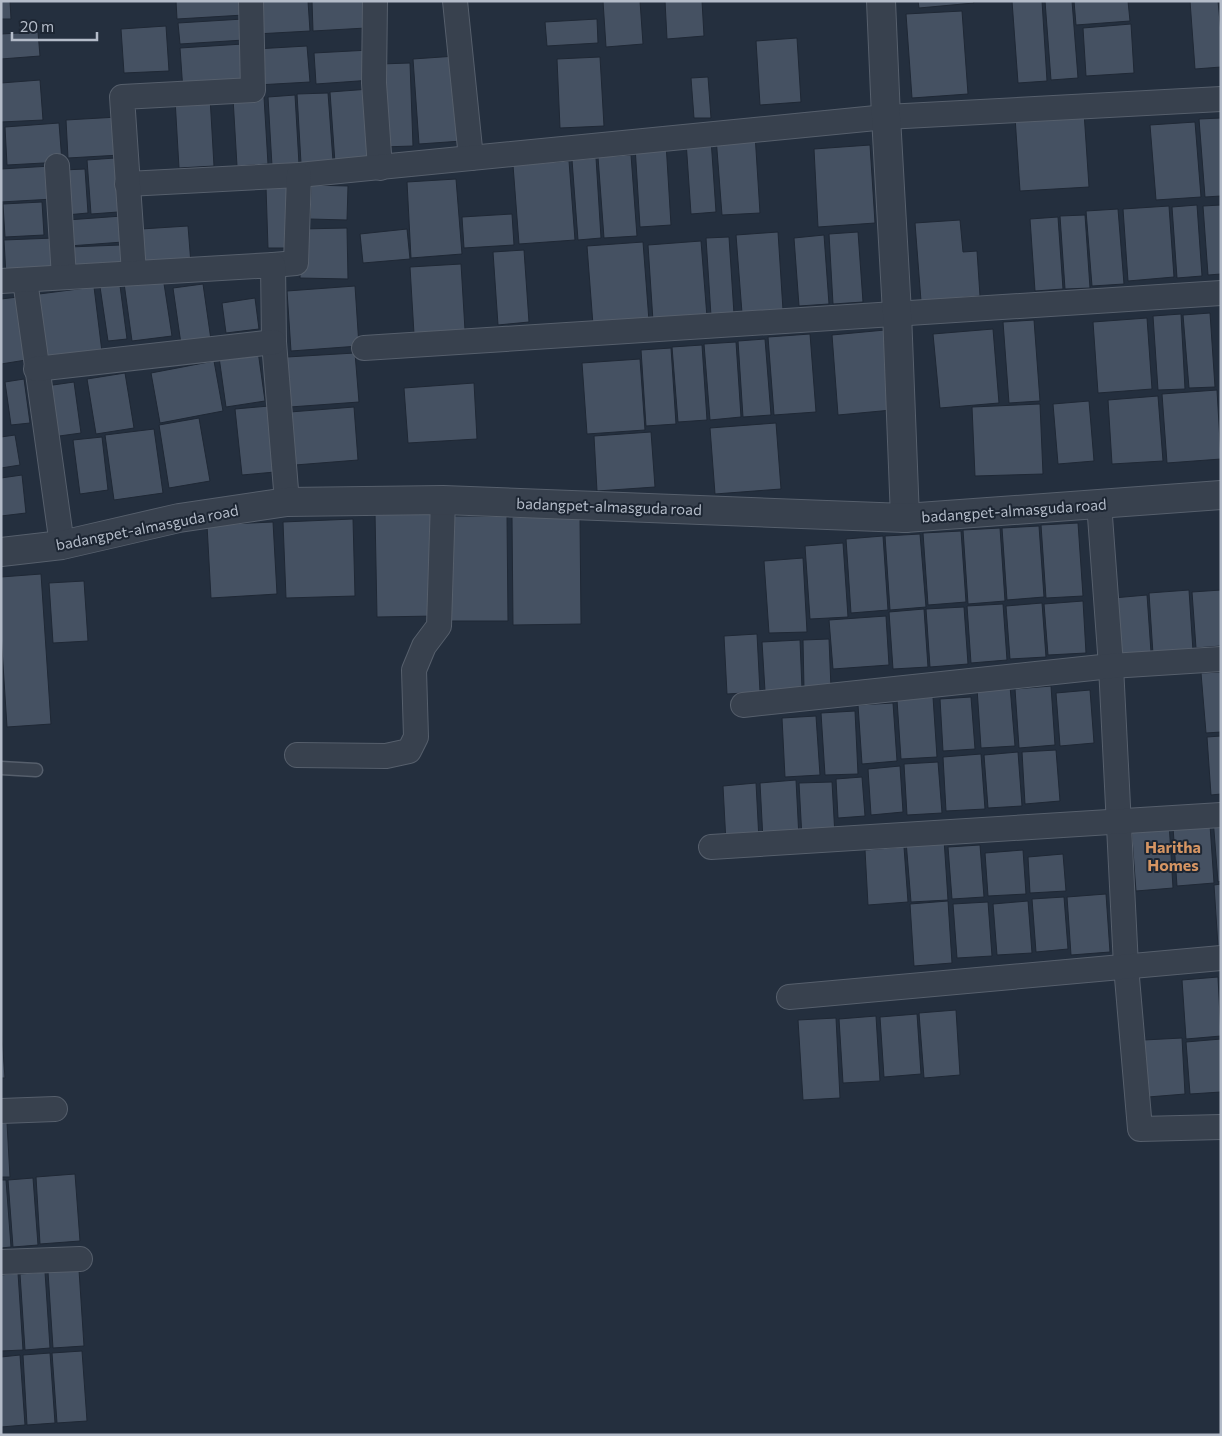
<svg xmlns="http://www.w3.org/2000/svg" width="1222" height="1436" font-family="Commissioner,sans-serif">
  <rect width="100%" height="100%" fill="#242f3e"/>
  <g fill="#455162" stroke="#1f2835">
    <path d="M1 1H10L11 19H1Z"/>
    <path d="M176 1H243L244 15 177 19Z"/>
    <path d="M254 1H308L310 31 256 34Z"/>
    <path d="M312 1H364L366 28 313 31Z"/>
    <path d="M603 1H640L643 44 606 47Z"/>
    <path d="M665 1H702L704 36 667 39Z"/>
    <path d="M918 1H973L974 3 919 8Z"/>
    <path d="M1012 1H1042L1047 81 1018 83Z"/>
    <path d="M1045 1H1072L1078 78 1051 80Z"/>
    <path d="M1074 1H1128L1130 21 1076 25Z"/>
    <path d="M1190 1H1218L1221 33V67L1195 69Z"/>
    <path d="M962 11 968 94 912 98 906 14Z"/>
    <path d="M243 19 244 40 180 44 178 23Z"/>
    <path d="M597 19 598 43 547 46 545 22Z"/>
    <path d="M1131 24 1134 73 1086 76 1083 28Z"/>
    <path d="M166 26 169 71 124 73 121 29Z"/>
    <path d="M38 32 40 56 1 59V34Z"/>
    <path d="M797 38 801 102 760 105 756 41Z"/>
    <path d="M243 44 246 87 183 91 180 48Z"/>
    <path d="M307 46 310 82 257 85 255 49Z"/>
    <path d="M370 50 372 80 316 84 314 53Z"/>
    <path d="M456 56 462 141 419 144 413 59Z"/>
    <path d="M600 57 604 126 560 128 557 59Z"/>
    <path d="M410 63 413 146 382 147 380 64Z"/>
    <path d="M708 77 711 118H694L691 78Z"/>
    <path d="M40 80 43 120 1 122V83Z"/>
    <path d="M370 89 374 160 335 163 330 92Z"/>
    <path d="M328 93 333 161 301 163 297 94Z"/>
    <path d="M295 95 299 164 272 166 268 97Z"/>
    <path d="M210 97 214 166 179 168 175 99Z"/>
    <path d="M264 97 268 164 237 166 233 98Z"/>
    <path d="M1084 112 1089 187 1020 191 1015 117Z"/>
    <path d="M118 117 120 155 68 158 66 120Z"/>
    <path d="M1221 118V196L1205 197 1199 119Z"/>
    <path d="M1195 122 1201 197 1156 200 1150 125Z"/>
    <path d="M59 123 62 162 7 165 5 127Z"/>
    <path d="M755 134 760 213 722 215 716 137Z"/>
    <path d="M711 139 716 212 691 214 686 141Z"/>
    <path d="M666 143 671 225 640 227 635 146Z"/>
    <path d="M870 145 875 223 818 227 814 149Z"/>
    <path d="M631 155 637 236 604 238 598 157Z"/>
    <path d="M115 158 118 212 91 214 87 160Z"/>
    <path d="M596 158 601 238 578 240 572 160Z"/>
    <path d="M569 161 575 240 519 244 513 165Z"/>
    <path d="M51 166 53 199 1 202V169Z"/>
    <path d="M85 169 88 213 66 215 63 170Z"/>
    <path d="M456 179 462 254 411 258 407 182Z"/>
    <path d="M311 185 348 186 347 220 310 219Z"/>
    <path d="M290 186 292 248H268L266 187Z"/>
    <path d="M42 202 44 235 5 237 3 204Z"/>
    <path d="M1197 205 1202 276 1177 278 1172 207Z"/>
    <path d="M1221 205V274L1208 275 1203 206Z"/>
    <path d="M1169 206 1174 277 1128 281 1123 209Z"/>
    <path d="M1118 209 1124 284 1092 286 1086 211Z"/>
    <path d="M512 214 514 245 464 248 462 217Z"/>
    <path d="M1085 215 1090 288 1065 289 1060 216Z"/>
    <path d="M122 216 123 242 69 246 67 220Z"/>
    <path d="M1058 217 1063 289 1035 291 1030 219Z"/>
    <path d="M960 220 963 252 977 251 980 296 921 301 915 223Z"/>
    <path d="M188 226 191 264 144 268 141 229Z"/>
    <path d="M347 228 348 279 300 278 301 229Z"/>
    <path d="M407 229 410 259 363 263 360 234Z"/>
    <path d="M778 232 783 310 742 313 736 235Z"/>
    <path d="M858 232 863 302 833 304 829 234Z"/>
    <path d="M824 235 829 304 799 306 794 238Z"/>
    <path d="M729 237 734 314 711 316 706 238Z"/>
    <path d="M54 238 56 274 6 276 4 240Z"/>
    <path d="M701 241 707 317 653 321 648 245Z"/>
    <path d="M643 242 649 321 593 325 587 246Z"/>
    <path d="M121 245 123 270 69 273V247Z"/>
    <path d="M524 250 529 322 498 325 493 252Z"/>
    <path d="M461 264 465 330 414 334 410 267Z"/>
    <path d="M163 277 172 336 132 341 124 283Z"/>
    <path d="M119 278 127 339 108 341 99 280Z"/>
    <path d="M203 284 211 340 181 344 173 288Z"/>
    <path d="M355 286 359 346 291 351 287 291Z"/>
    <path d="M94 287 102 352 47 359 39 294Z"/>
    <path d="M18 297 26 360 1 364V299Z"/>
    <path d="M255 298 259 329 226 333 222 303Z"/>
    <path d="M1210 313 1215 387 1189 388 1183 315Z"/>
    <path d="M1181 314 1185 389 1158 390 1153 316Z"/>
    <path d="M1147 318 1152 389 1098 393 1093 322Z"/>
    <path d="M1034 320 1040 401 1009 403 1003 322Z"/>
    <path d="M993 329 999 403 940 408 933 334Z"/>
    <path d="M885 330 892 410 838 415 832 335Z"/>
    <path d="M810 334 816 412 774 415 768 337Z"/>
    <path d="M765 339 771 415 743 417 738 341Z"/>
    <path d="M736 342 741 417 710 420 704 344Z"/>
    <path d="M702 345 707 420 678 422 672 347Z"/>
    <path d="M671 348 676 424 646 426 641 350Z"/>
    <path d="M258 351 265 401 226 407 219 357Z"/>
    <path d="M355 353 359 402 290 407 287 357Z"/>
    <path d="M640 359 645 430 587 434 582 363Z"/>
    <path d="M214 361 223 411 160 423 151 373Z"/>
    <path d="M125 373 134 428 96 434 87 379Z"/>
    <path d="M24 379 30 423 11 425 5 382Z"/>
    <path d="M74 382 81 433 52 437 46 386Z"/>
    <path d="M474 383 477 439 408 443 404 388Z"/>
    <path d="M1217 390 1221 459 1167 463 1162 394Z"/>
    <path d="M1158 396 1163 461 1112 464 1108 400Z"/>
    <path d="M1089 401 1094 461 1058 464 1053 404Z"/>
    <path d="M1040 404 1043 474 975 476 972 407Z"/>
    <path d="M269 406 275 472 242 475 235 409Z"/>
    <path d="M354 407 358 460 295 465 290 412Z"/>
    <path d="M199 418 210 481 169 488 159 425Z"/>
    <path d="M776 423 781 489 715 494 710 428Z"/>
    <path d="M154 429 163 493 114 500 105 435Z"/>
    <path d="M651 432 655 487 597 491 594 436Z"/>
    <path d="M15 435 20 465 1 468V437Z"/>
    <path d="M102 437 108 490 80 494 73 440Z"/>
    <path d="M22 475 26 513 1 516V478Z"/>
    <path d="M375 513H433L435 616 377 617Z"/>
    <path d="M446 516H507L508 621H447Z"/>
    <path d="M512 517H580L581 624 513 625Z"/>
    <path d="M353 519 355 596 286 598 283 522Z"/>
    <path d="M273 522 277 594 211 598 207 525Z"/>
    <path d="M1078 523 1083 596 1046 598 1041 525Z"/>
    <path d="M1039 526 1044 597 1007 600 1002 528Z"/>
    <path d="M1000 528 1005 601 968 604 963 530Z"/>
    <path d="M961 531 966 602 928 605 923 533Z"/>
    <path d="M920 534 926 607 890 610 885 536Z"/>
    <path d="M883 536 888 610 851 613 846 539Z"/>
    <path d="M843 543 848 617 810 619 805 546Z"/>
    <path d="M803 558 807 632 769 633 764 561Z"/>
    <path d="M41 574 51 724 7 727 1 633V577Z"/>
    <path d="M84 581 88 641 53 643 49 583Z"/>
    <path d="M1189 590 1193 651 1153 654 1149 593Z"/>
    <path d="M1221 590V646L1196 648 1192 592Z"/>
    <path d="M1147 595 1151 652 1117 654 1113 598Z"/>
    <path d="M1083 601 1086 653 1048 655 1044 604Z"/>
    <path d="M1042 603 1046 657 1010 659 1006 606Z"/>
    <path d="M1003 604 1007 660 971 663 967 606Z"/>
    <path d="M964 607 968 664 930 667 926 609Z"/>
    <path d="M924 609 928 667 893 669 889 612Z"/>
    <path d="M886 616 889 665 833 669 829 620Z"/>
    <path d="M757 634 760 692 727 694 724 636Z"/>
    <path d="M829 639 831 688 804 689 803 640Z"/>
    <path d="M800 640 802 689 765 691 762 642Z"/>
    <path d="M1221 672V732L1206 733 1201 673Z"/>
    <path d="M1010 686 1015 746 981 748 977 688Z"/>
    <path d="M1051 686 1055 745 1019 748 1015 689Z"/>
    <path d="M1090 690 1094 743 1060 746 1056 693Z"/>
    <path d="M933 697 937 757 901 759 897 700Z"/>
    <path d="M971 697 975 749 943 751 940 699Z"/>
    <path d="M893 703 897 761 862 764 858 705Z"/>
    <path d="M855 711 858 774 825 775 821 713Z"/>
    <path d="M816 716 820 775 785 777 782 718Z"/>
    <path d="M1221 736V794L1211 795 1207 737Z"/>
    <path d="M1056 750 1060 801 1025 804 1022 752Z"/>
    <path d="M1018 752 1022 806 988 808 984 755Z"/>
    <path d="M981 754 985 809 946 811 943 757Z"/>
    <path d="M938 762 942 813 907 815 904 764Z"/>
    <path d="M900 766 903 812 871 815 868 769Z"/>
    <path d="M862 777 865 816 838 818 836 779Z"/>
    <path d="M796 780 799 838 763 840 760 783Z"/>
    <path d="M832 782 835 836 802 838 799 783Z"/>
    <path d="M756 783 759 840 726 843 723 786Z"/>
    <path d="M1221 817V881L1218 882 1213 818Z"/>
    <path d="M1169 822 1173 888 1136 891 1131 824Z"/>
    <path d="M1210 825 1214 883 1177 886 1173 827Z"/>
    <path d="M944 839 948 900 911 902 906 841Z"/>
    <path d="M980 845 984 897 952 899 948 847Z"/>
    <path d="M904 847 908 902 868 905 865 850Z"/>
    <path d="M1023 850 1026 894 988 896 985 853Z"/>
    <path d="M1063 854 1066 891 1030 893 1028 857Z"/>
    <path d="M1221 884V946H1218L1214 885Z"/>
    <path d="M1106 894 1110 952 1071 955 1067 897Z"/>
    <path d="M1064 897 1068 949 1036 952 1032 899Z"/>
    <path d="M948 901 952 963 914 966 910 904Z"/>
    <path d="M1028 901 1032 953 997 955 993 904Z"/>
    <path d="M988 902 992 956 957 958 953 904Z"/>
    <path d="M1218 977 1221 1036 1186 1039 1182 980Z"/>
    <path d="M956 1010 960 1075 924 1078 919 1013Z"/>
    <path d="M917 1014 921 1074 884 1077 880 1017Z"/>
    <path d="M876 1016 880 1081 843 1083 839 1019Z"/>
    <path d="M836 1018 840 1098 803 1100 798 1020Z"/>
    <path d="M1 1023 5 1078H1Z"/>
    <path d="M1182 1038 1185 1094 1148 1097 1144 1040Z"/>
    <path d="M1221 1039V1092L1190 1094 1186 1042Z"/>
    <path d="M1 1123H7L10 1177H1Z"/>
    <path d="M75 1174 80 1241 40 1244 36 1177Z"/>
    <path d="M33 1178 38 1245 13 1247 8 1180Z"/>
    <path d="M1 1180H6L11 1247 1 1248Z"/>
    <path d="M79 1270 84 1346 53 1348 48 1272Z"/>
    <path d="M45 1272 50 1348 25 1350 20 1274Z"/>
    <path d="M18 1273 23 1350 1 1351V1275Z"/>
    <path d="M82 1351 87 1421 57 1423 52 1353Z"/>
    <path d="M50 1353 55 1423 27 1425 23 1355Z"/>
    <path d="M20 1355 25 1425 1 1427V1357Z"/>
  </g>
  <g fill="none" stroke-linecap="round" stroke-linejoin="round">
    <g stroke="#565f6c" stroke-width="15">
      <path id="service" d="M1 768 36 770"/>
    </g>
    <g stroke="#565f6c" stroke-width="26">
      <g id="minor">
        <path d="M375 1 374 83 380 168"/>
        <path d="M455 1 471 158"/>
        <path d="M57 166 64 277"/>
        <path d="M127 184 299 175 886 117 1221 99"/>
        <path d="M273 265 296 263 299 175"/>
        <path d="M134 273 122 97 253 90 251 1"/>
        <path d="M25 280 62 545"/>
        <path d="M1 281 273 265 274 342 287 502"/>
        <path d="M364 348 1221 293"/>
        <path d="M36 369 274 342"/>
        <path d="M1099 503 1111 666 1126 966 1140 1129 1221 1127"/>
        <path d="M743 705 1111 666 1221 659"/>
        <path d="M297 755 386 756 409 751 416 737 414 670 424 646 439 626 443 500"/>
        <path d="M711 847 1221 815"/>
        <path d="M789 997 1221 958"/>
        <path d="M1 1111 55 1109"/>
        <path d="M1 1262 80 1259"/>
      </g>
    </g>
    <g stroke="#565f6c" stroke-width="30">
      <g id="tertiary">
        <path d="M881 1 886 117 897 313 905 518"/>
        <path d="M1 552 62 545 179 518 287 502 443 500 905 518 1221 495"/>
      </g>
    </g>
    <use href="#service" stroke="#38414e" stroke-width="12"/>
    <use href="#minor" stroke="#38414e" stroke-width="24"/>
    <use href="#tertiary" stroke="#38414e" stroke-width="28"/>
  </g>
  <g text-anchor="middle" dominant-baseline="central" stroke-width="4" stroke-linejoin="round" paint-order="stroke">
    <g font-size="15" fill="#b4bcc9" stroke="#1d2633">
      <text transform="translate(609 506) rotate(2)">badangpet-almasguda road</text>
      <text transform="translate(1014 510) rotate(-4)">badangpet-almasguda road</text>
      <text transform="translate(147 527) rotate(-11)">badangpet-almasguda road</text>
    </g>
    <g font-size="16" font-weight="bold" fill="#d59563" stroke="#1d2633">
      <text x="1173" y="846">Haritha<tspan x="1173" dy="18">Homes</tspan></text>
    </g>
  </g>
  <rect width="1222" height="1436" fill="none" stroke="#b4bcc9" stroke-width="5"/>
  <path d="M12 32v8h85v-8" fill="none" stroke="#b4bcc9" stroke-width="2.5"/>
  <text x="20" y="32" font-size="15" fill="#b4bcc9" stroke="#1d2633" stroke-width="4" paint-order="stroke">20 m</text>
</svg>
